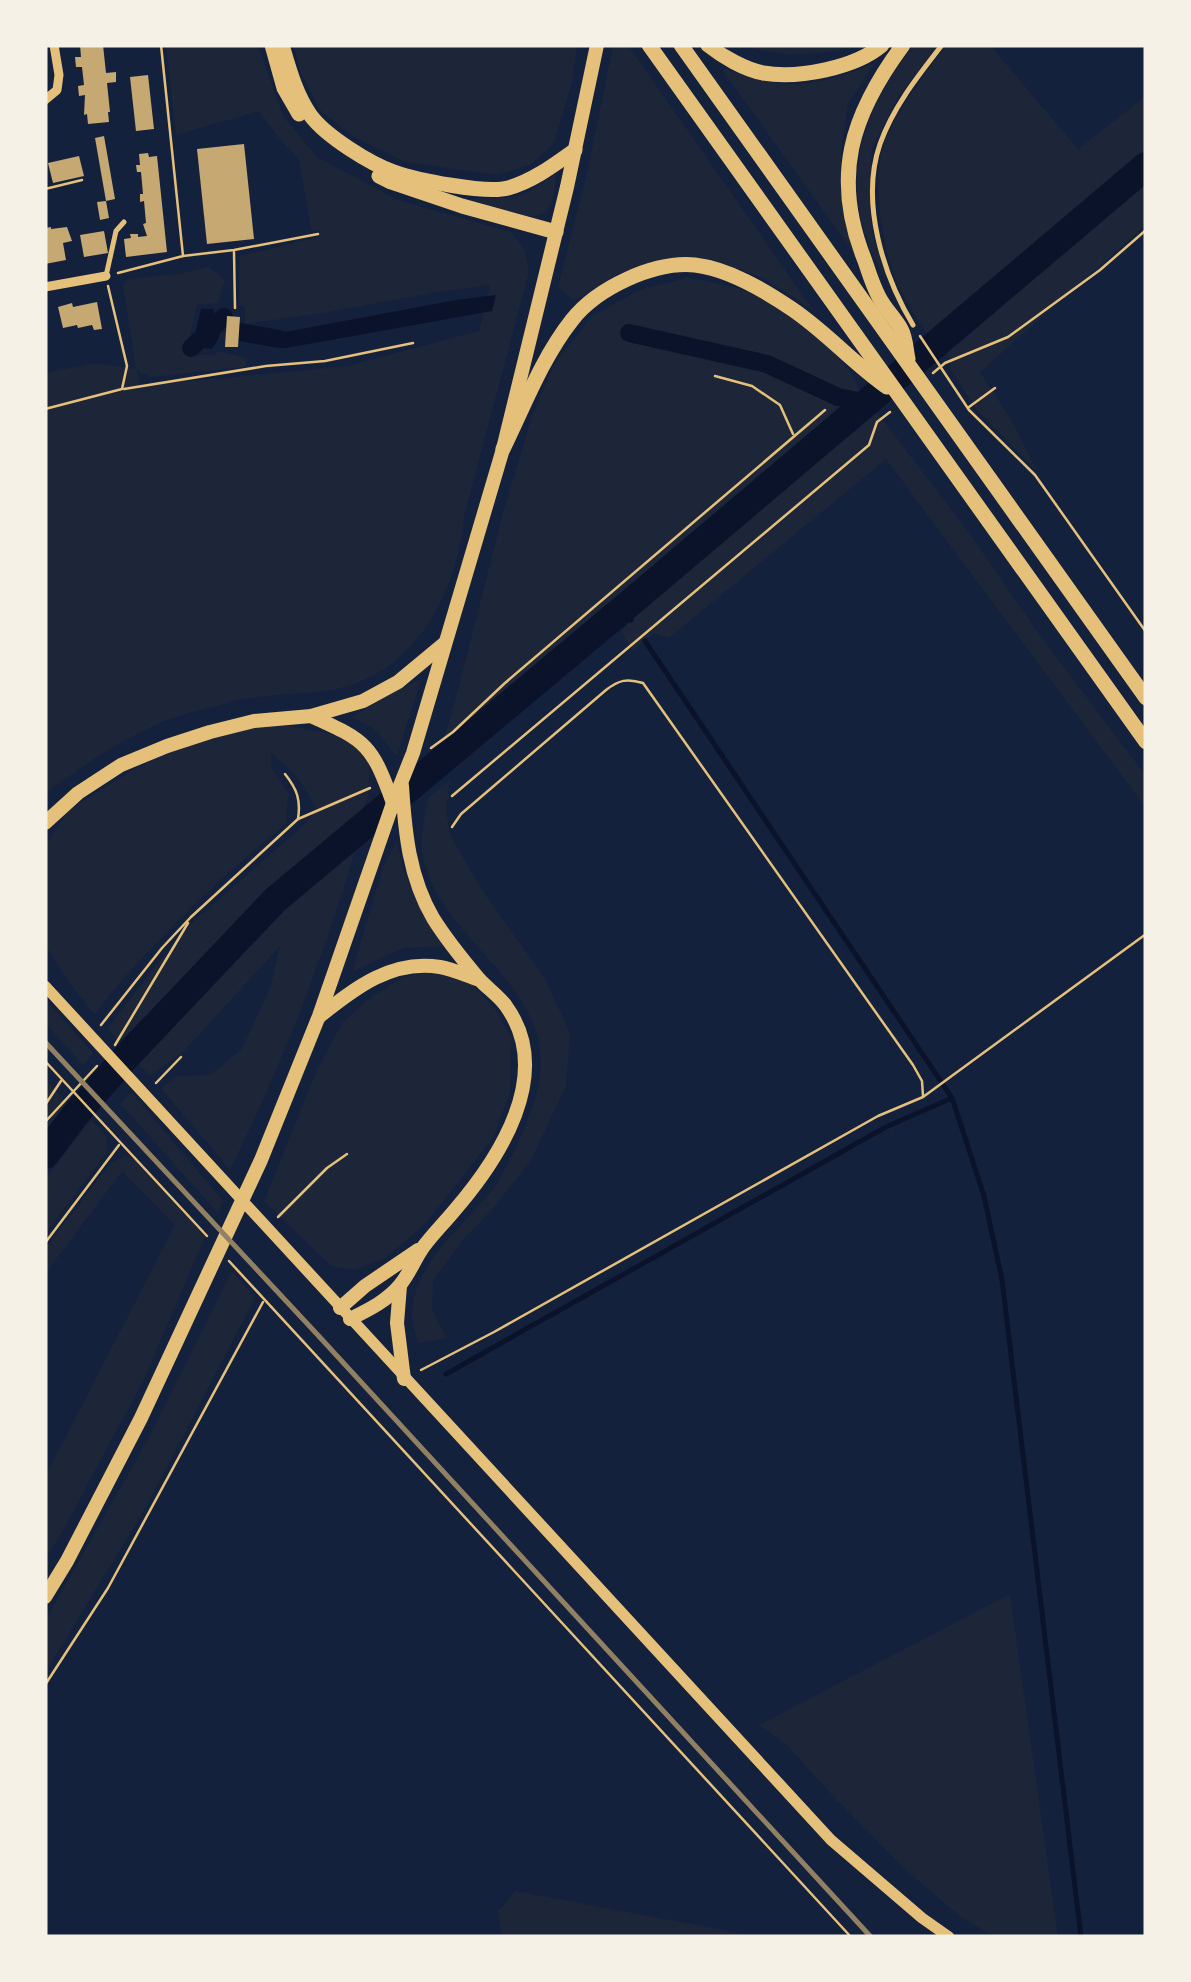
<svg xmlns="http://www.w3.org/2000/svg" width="1191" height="1982" font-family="'DM Sans',sans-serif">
  <rect width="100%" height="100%" fill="#14213d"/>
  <g fill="#1d2539">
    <path d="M166 45H258L283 116 317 157 398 200 511 232 524 248 529 272 464 516C458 591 415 673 336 689 301 696 264 693 229 702 210 708 189 712 170 719 128 735 81 766 45 794V373L96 363 136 369 123 285 129 279 183 273 209 267 225 280 218 303 197 305 190 336 189 355H213L219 351 248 358 245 367 151 377 137 370 140 386 347 366 479 331 490 285 443 291 317 314 245 324V307L239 305V256L320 237V230H311L299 159 278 137 259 111 176 135Z"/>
    <path d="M294 45H577L572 83 553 145 530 165 496 175 405 162 356 138 320 110 301 73Z"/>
    <path d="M613 45H628L813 310 763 278 710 259H665L615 275 574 301 558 287 588 169Z"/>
    <path d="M742 45H860C813 56 789 59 742 45Z"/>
    <path d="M913 45H938L898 97 872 148 870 201 872 231 887 283C880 269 872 255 867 241 841 166 869 104 913 45Z"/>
    <path d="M946 45H990L1078 149 1146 96V148L927 334C918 319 907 303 899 287 884 259 872 182 882 151 892 114 925 76 946 45Z"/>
    <path d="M875 63 848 104 841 153V196L853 252 721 68C745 75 773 86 799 84 826 82 850 73 875 63Z"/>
    <path d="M557 172C555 182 555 195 551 204 540 231 489 205 469 199 513 198 522 201 557 172Z"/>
    <path d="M1146 179V225L980 372 1011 420 1037 471 976 409 951 370 947 347Z"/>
    <path d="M687 278C752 288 785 301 830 349 844 364 855 375 861 394L846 412 439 753 455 702 503 513 532 416 555 363 592 316 642 289Z"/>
    <path d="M877 412 971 536 1039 634 1146 776V808L886 459 669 638 654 633 633 651 621 632 638 612Z"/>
    <path d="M421 680 397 755C388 749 388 744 381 736 373 727 362 722 351 717 374 706 397 686 421 680Z"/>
    <path d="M285 725 331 734 356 743 370 766 368 796 359 822 330 841 257 907 120 1041 107 1029 157 964 194 921 303 826 316 810C306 785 292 769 271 753V767L289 794 286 809 287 823C239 862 193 904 150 950 130 971 111 991 95 1015L69 982 45 945V845L69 810 133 770 183 744 238 728Z"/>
    <path d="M450 780 446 810 450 835 480 887 546 980 570 1034 566 1086 531 1160 496 1205 462 1241 433 1281 432 1310 446 1338 418 1343C415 1333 412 1323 412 1313 414 1271 447 1240 474 1211 480 1203 488 1196 494 1188 511 1162 537 1105 540 1075 550 979 436 940 422 851 420 835 426 814 428 798Z"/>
    <path d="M396 842 410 889 447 946 403 948 352 972 383 867Z"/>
    <path d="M355 851C321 964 282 1064 230 1170L161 1088 177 1076 210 1075 242 1049 271 985 280 946 185 1050 150 1076 138 1063 226 967 281 911Z"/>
    <path d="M432 971 472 984 495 1009 511 1037 510 1092 493 1138 425 1224 384 1259 355 1270 331 1266 264 1201 317 1070 342 1023 366 1001 401 978Z"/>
    <path d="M45 999 93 1053 83 1065 45 1023Z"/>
    <path d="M45 1079 71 1107 45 1141Z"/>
    <path d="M131 1092 223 1201 218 1213 121 1104Z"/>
    <path d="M91 1120C103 1133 109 1132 107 1152L45 1234V1179Z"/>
    <path d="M125 1156 134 1159 205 1236 145 1377 66 1525 45 1560V1477L175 1225 122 1171 45 1274V1249L110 1164Z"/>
    <path d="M232 1271 255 1298 146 1507 45 1673V1621L151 1434Z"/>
    <path d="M1010 1594 1058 1937H994L960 1916 909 1873 832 1795 786 1744 759 1725Z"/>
    <path d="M515 1891 760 1937H502L498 1912Z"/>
  </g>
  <g fill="#0b132b">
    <path d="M496 295 492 311 286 348 256 343 258 331 285 332 456 300Z"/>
    <path d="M201 309H213C221 328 225 331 212 349L192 346Z"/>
  </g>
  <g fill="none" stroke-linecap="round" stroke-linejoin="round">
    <g stroke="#0b132b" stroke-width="5">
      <path d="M623 609 631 620"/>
      <path d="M645 641 952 1098 984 1196 1002 1280 1081 1937"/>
      <path d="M446 1374 886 1127 952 1098"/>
    </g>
    <g stroke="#0b132b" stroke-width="18">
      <path d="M240 332 279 339"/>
      <path d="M629 333 767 364 838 397 868 403"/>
      <path d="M191 348 224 317"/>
    </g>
    <path stroke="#0b132b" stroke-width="28" d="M45 1155 75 1115 127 1056 275 900 623 609 1146 166"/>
  </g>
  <g fill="#c6a872">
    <path d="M80 45H103L106 73 116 72V82L107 83 110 112H108L109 122 88 124 87 114 84 115 85 95 79 96 78 86 84 85 82 67H76L75 57H81Z"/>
    <path d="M148 75 154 129 136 131 130 77Z"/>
    <path d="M104 136 115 199 106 201 109 218 100 220 97 202 106 201 95 138Z"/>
    <path d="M244 144 254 239 207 244 197 149Z"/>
    <path d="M148 153 149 157 157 156 167 252 126 257 124 239 131 238 130 234H138V237L147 236 143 224 146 223 144 201 140 202V194H143L141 172H137L136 165H140L139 154Z"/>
    <path d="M79 156 84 176 53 183 48 163Z"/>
    <path d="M51 227V229L67 227 72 241 63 243 66 260 45 264V228Z"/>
    <path d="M104 231 108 253 84 257 80 235Z"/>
    <path d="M97 302 102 329 94 330 92 325 78 328 77 325 63 328 58 307 72 303 73 307Z"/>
    <path d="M227 316 240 317 238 347H225Z"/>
  </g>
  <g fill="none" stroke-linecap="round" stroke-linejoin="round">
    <g stroke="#e5c07b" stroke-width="2.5">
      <path d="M45 189 82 180"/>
      <path d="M234 252 235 308"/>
      <path d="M183 256 234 250 318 234"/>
      <path d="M118 273 183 256 161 45"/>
      <path d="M920 336 969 410 1035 475 1146 632"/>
      <path d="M933 373 945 363 1008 337 1100 270 1146 230"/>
      <path d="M715 376 752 386 780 405 793 434"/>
      <path d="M124 389 266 366 325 361 413 343"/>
      <path d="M969 407 995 388"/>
      <path d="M45 409 122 389 127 366 108 286"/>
      <path d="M431 748 453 732 505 683 825 410"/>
      <path d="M452 796 869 445 877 422 890 412"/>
      <path d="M298 819 370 788"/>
      <path d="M452 827 461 814 606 690C619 680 627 678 643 683L913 1065 922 1081 923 1096"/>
      <path d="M101 1025 162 948 191 917 298 819C301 800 297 789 285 774"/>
      <path d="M115 1045 188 923"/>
      <path d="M45 1061 207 1236"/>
      <path d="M156 1083 181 1057"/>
      <path d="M45 1105 61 1081"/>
      <path d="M45 1122 97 1066"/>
      <path d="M278 1217 327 1168 347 1154"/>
      <path d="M45 1243 119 1145"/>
      <path d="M229 1261 851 1937"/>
      <path d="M421 1370 494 1332 878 1116 923 1097 1146 934"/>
      <path d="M45 1685 108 1588 263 1302"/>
    </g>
    <g stroke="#e5c07b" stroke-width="5">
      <path d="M106 276 116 231 124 222"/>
      <path d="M913 325C883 275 860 202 880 144 893 107 918 76 942 45"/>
    </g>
    <g stroke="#e5c07b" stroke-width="9">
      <path d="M45 100 57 90 59 75 54 45"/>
      <path d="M45 287 106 276"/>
    </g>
    <path stroke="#e5c07b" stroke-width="11" d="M45 986 831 1840 922 1918 949 1937"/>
    <g stroke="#e5c07b" stroke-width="14">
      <path d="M311 716C367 741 372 745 393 803"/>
      <path d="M45 823 78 793 121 765 167 746 210 732 254 721 311 716 363 701 398 682 445 643"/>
      <path d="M320 1016C355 988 392 959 440 967 452 969 465 975 477 979"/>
      <path d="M400 1286 397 1323 404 1379"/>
      <path d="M340 1308 365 1286 418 1250"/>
      <path d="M350 1319C368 1310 387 1301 400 1285 410 1273 415 1258 424 1246 433 1234 444 1223 454 1211 499 1159 555 1074 506 1006 499 996 487 988 479 979 463 960 446 939 433 918 409 877 405 832 402 786"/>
      <path d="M45 1597 67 1561 141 1418 261 1160 319 1016 393 803 413 753 503 449 567 187 597 45"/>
    </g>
    <g stroke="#e5c07b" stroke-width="15">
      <path d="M272 45 284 88 299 114"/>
      <path d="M282 45C289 69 296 95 311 116 326 136 370 164 394 172 416 180 486 194 508 188 533 181 554 165 575 150"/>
      <path d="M649 45 1146 742"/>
      <path d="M681 45 1146 698"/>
      <path d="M708 45C723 57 744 69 763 73 798 79 855 68 882 45"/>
      <path d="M903 45C851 115 831 177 865 261 869 273 873 286 879 297 885 309 895 318 901 329 906 338 906 350 908 359"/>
      <path d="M379 176 391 182 462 206 556 232"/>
      <path d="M503 449C524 406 542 358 572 320 597 288 654 261 695 265 729 269 764 290 792 309 826 332 854 364 887 387"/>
    </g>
    <path stroke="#918062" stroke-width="5" d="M45 1042 315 1332 871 1937"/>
  </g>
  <rect width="1191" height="1982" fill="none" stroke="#f6f1e7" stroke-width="95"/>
</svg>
